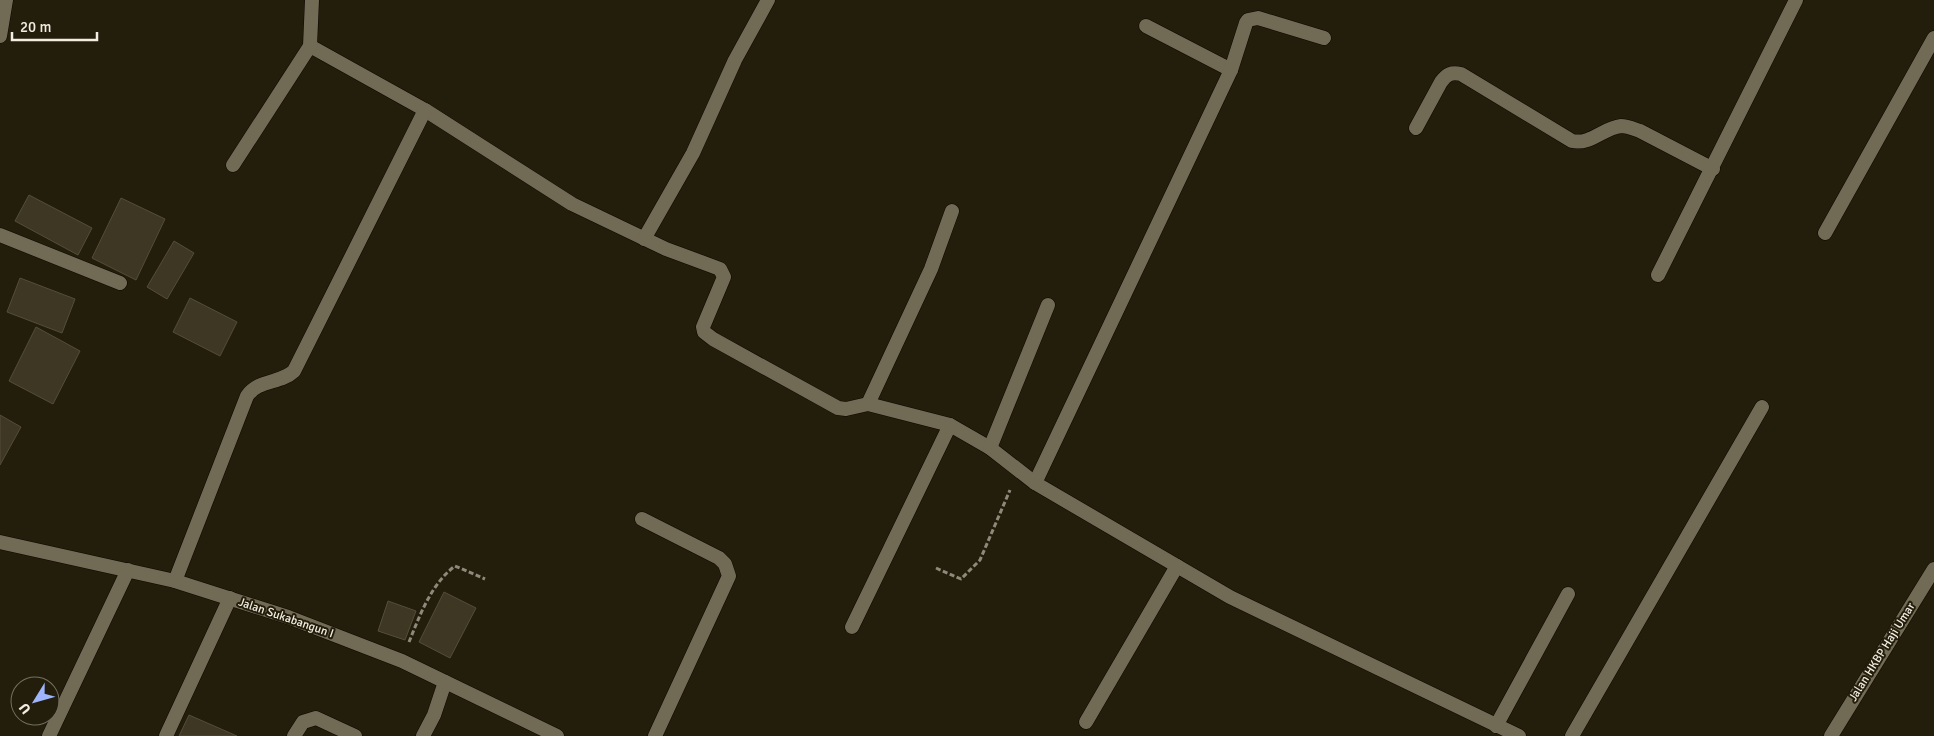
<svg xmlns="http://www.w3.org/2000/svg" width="1934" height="736" font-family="Signika,sans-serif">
  <rect width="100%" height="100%" fill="#231d0b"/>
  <g fill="#3e3724" stroke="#544d39">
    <path d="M29 195 92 228 78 255 15 221Z"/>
    <path d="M121 198 165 219 136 280 92 258Z"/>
    <path d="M174 241 194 253 167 299 147 287Z"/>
    <path d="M20 278 75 299 62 333 7 312Z"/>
    <path d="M190 298 237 322 220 356 173 332Z"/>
    <path d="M36 327 80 351 53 404 9 381Z"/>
    <path d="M0 415 21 427 0 465Z"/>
    <path d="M444 592 476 608 450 658 419 642Z"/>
    <path d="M388 601 416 611 405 640 378 631Z"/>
    <path d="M189 715 237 736H179Z"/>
  </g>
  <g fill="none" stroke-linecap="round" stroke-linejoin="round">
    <g stroke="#0d0700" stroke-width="15">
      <g id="service">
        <path d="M642 519 719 558 725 564 729 576 655 736"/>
        <path d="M166 736 230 598"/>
        <path d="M294 736 303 722 316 718 355 736"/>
        <path d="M423 736 434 715 445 682"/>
      </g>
    </g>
    <g stroke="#0d0700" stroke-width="15">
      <g id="minor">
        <path d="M1146 26 1231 70"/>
        <path d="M0 36 6 0"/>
        <path d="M310 46 425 110 572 204 666 249 720 269 724 277 703 327 704 332 713 339 838 408 846 409 868 404 950 425 990 448 1035 483 1230 597 1519 736"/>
        <path d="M1416 128 1441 82C1447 74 1451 72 1461 74L1572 141C1591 145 1603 128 1621 126 1627 126 1634 129 1640 131L1713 169"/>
        <path d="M233 165 310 46 312 0"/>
        <path d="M1825 233 1934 38"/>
        <path d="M0 235 120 283"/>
        <path d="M644 239 693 153 735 60 768 0"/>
        <path d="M1658 275 1796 0"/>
        <path d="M868 404 931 269 952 211"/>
        <path d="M990 448 1048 305"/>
        <path d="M1035 483 1231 70 1246 23 1248 20 1258 18 1324 38"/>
        <path d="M0 542 175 581 288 617 402 661 557 736"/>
        <path d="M175 581 247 396C259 379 280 384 294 371L425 110"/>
        <path d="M852 627 950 425"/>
        <path d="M1086 722 1177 566"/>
        <path d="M1496 726 1568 594"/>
        <path d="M49 736 128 570"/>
        <path d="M1572 736 1762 407"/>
        <path d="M1831 736 1934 569"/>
      </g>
    </g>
    <g stroke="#8e897b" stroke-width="3" stroke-dasharray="5 2.5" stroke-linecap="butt">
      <path d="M936 568 961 579 980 560 1010 490"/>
      <path d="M409 642C420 615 431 584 455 566L485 579"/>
    </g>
    <use href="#service" stroke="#716a55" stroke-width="14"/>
    <use href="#minor" stroke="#716a55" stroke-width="14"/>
  </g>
  <g text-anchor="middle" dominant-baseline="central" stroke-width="4" stroke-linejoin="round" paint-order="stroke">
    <g font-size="12" fill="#f1ede2" stroke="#231d0b">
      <text transform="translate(286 618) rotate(19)">Jalan Sukabangun I</text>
      <text transform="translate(1882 652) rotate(-58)">Jalan HKBP Haji Umar</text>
    </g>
  </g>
  <g transform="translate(35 701) rotate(233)"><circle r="24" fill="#231d0b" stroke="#757061"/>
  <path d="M0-4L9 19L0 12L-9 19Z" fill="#9eb4fd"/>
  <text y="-8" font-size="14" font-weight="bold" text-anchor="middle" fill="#f1ede2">U</text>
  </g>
  <path d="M12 32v8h85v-8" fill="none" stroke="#f1ede2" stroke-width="2.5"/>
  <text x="20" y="32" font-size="15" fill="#f1ede2" stroke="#231d0b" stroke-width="4" paint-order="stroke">20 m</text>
</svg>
